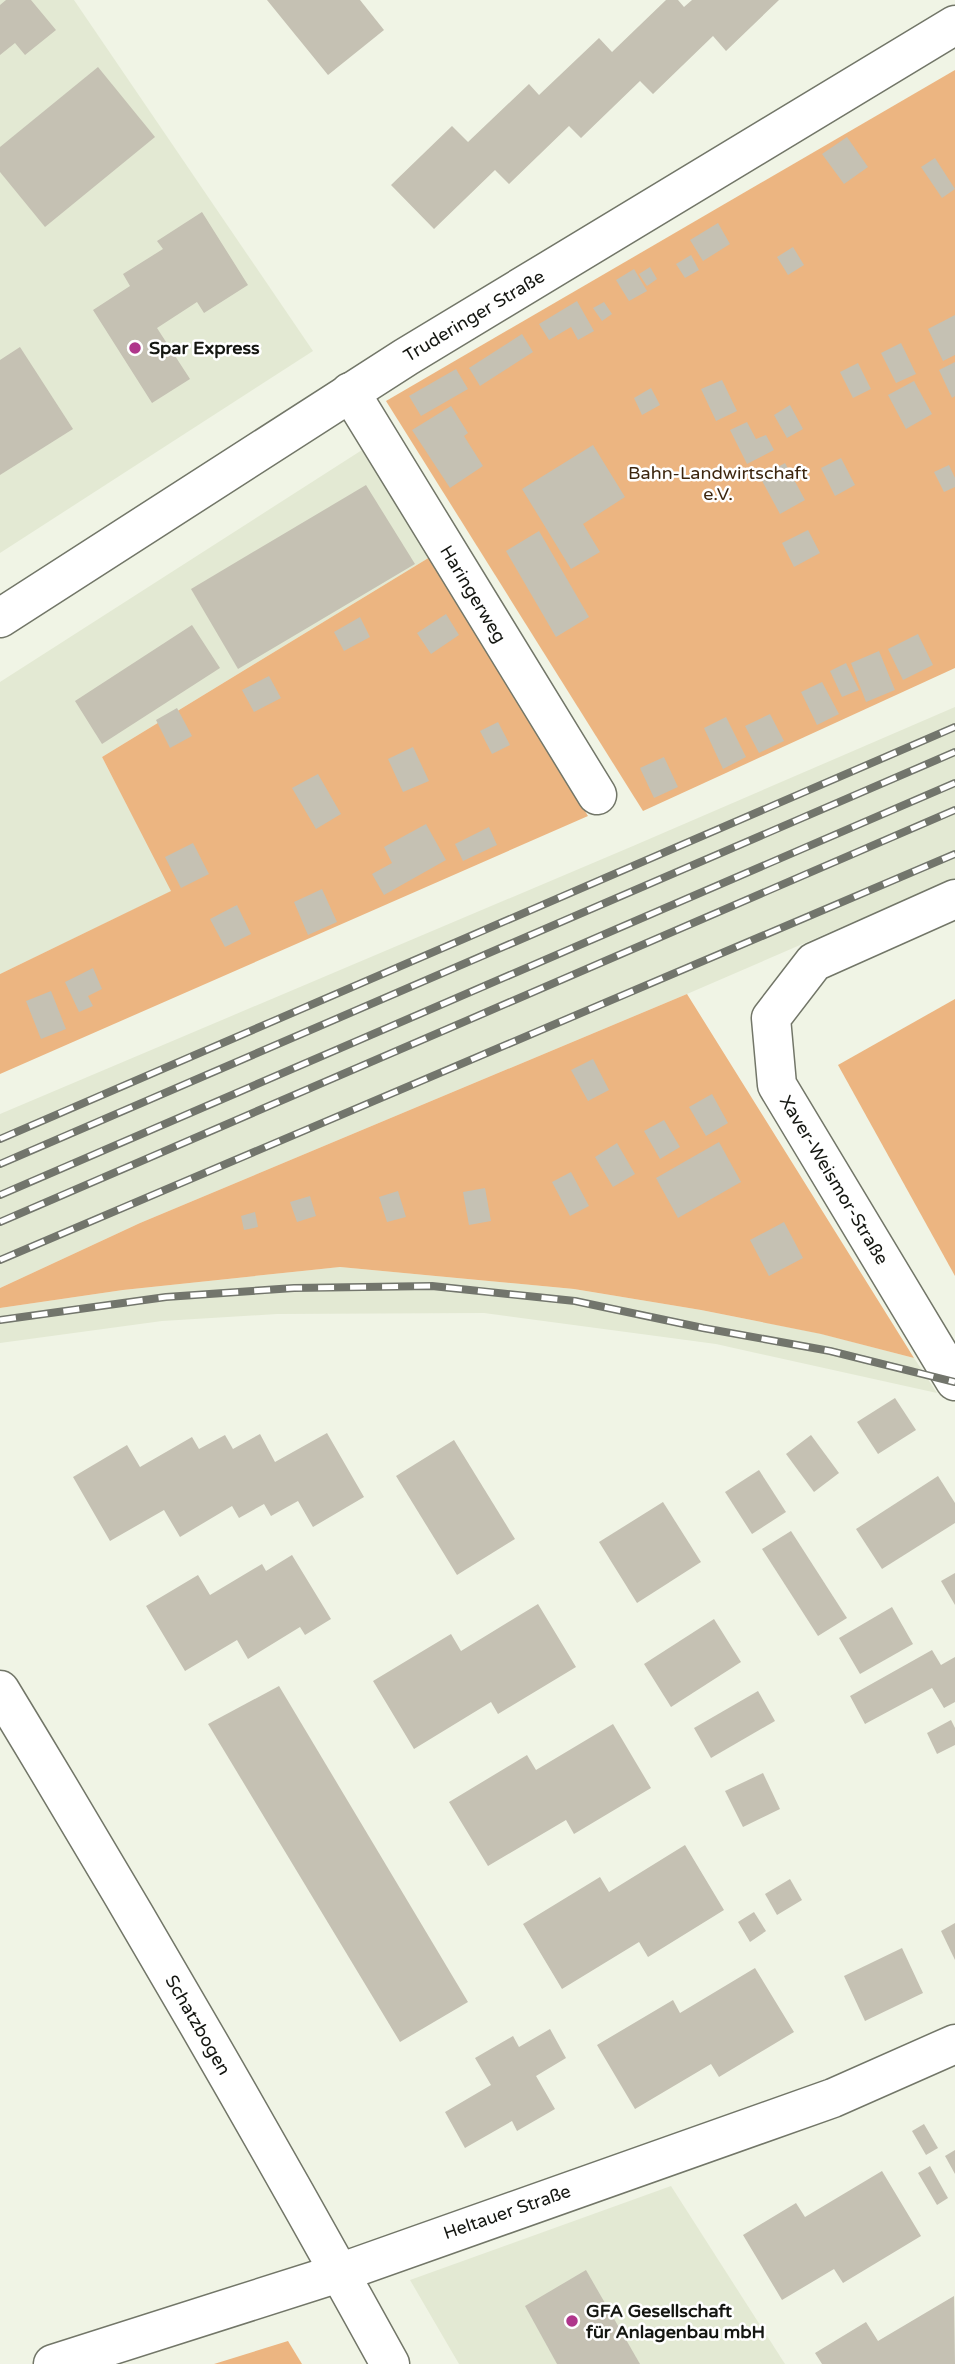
<svg xmlns="http://www.w3.org/2000/svg" width="955" height="2364" font-family="'Varela Round',sans-serif">
  <rect width="100%" height="100%" fill="#f0f4e5"/>
  <g fill="#e3e9d3">
    <path d="M0 0H74L313 351 0 553Z"/>
    <path d="M362 450 430 557 102 757 172 891 0 974V682Z"/>
    <path d="M955 707V878L687 994 140 1223 0 1288V1114L633 846Z"/>
    <path d="M340 1267 574 1289 701 1310 822 1334 914 1358 937 1393 716 1344 484 1313 277 1314 162 1321 0 1343V1308L123 1290Z"/>
    <path d="M671 2186 785 2364H459L410 2280Z"/>
  </g>
  <g fill="#ecb581">
    <path d="M955 70V668L643 811 386 401Z"/>
    <path d="M430 557 588 816 0 1074V974L171 891 102 757Z"/>
    <path d="M687 994 914 1358 821 1334 701 1310 574 1289 340 1267 123 1290 0 1308V1288L140 1223Z"/>
    <path d="M955 999V1276L838 1065Z"/>
    <path d="M288 2341 302 2364H214Z"/>
  </g>
  <g fill="#c5c1b3">
    <path d="M6 0H31L56 30 25 55 15 43 0 55V5Z"/>
    <path d="M267 0H360L384 30 328 75Z"/>
    <path d="M666 0H678L684 7 692 0H779L726 51 713 36 653 94 640 81 581 138 569 126 509 184 495 170 434 229 391 185 452 126 468 142 529 84 539 95 599 38 612 52Z"/>
    <path d="M98 67 155 137 45 227 0 172V147Z"/>
    <path d="M847 137 868 167 844 184 822 154Z"/>
    <path d="M935 158 955 189 942 198 921 167Z"/>
    <path d="M202 212 248 285 204 313 197 302 157 328 190 379 152 403 93 310 130 286 123 274 163 249 157 241Z"/>
    <path d="M718 223 730 244 703 261 690 240Z"/>
    <path d="M793 247 804 265 788 275 777 257Z"/>
    <path d="M691 255 699 270 685 278 676 264Z"/>
    <path d="M650 267 657 279 647 286 639 274Z"/>
    <path d="M634 269 647 291 629 301 616 280Z"/>
    <path d="M577 301 594 331 578 340 571 327 549 340 539 324Z"/>
    <path d="M604 302 612 314 602 321 593 308Z"/>
    <path d="M955 315V355L943 361 928 329Z"/>
    <path d="M522 334 533 352 480 386 469 368Z"/>
    <path d="M901 343 916 374 896 383 881 353Z"/>
    <path d="M20 347 73 429 0 475V360Z"/>
    <path d="M955 362V396L952 398 939 370Z"/>
    <path d="M858 363 871 389 853 398 840 372Z"/>
    <path d="M456 369 468 389 421 416 409 396Z"/>
    <path d="M722 380 737 411 716 421 701 389Z"/>
    <path d="M914 381 932 414 906 429 888 395Z"/>
    <path d="M651 388 660 405 642 415 634 398Z"/>
    <path d="M790 405 803 429 787 438 774 415Z"/>
    <path d="M451 406 468 433 464 436 483 466 450 488 412 430Z"/>
    <path d="M747 422 756 439 766 435 774 450 747 464 730 430Z"/>
    <path d="M593 445 625 497 583 524 600 552 571 569 522 489Z"/>
    <path d="M841 458 855 485 835 496 821 468Z"/>
    <path d="M785 463 805 500 780 514 760 477Z"/>
    <path d="M949 465 955 478V487L944 492 934 472Z"/>
    <path d="M366 485 415 564 238 669 191 589Z"/>
    <path d="M808 530 820 553 794 567 782 543Z"/>
    <path d="M539 531 589 617 556 637 506 551Z"/>
    <path d="M446 614 459 635 431 654 417 633Z"/>
    <path d="M360 617 370 637 344 651 334 632Z"/>
    <path d="M192 625 220 668 102 744 75 701Z"/>
    <path d="M918 634 933 665 903 680 888 649Z"/>
    <path d="M879 651 895 690 866 702 851 663Z"/>
    <path d="M846 663 859 690 842 697 830 671Z"/>
    <path d="M269 676 281 698 254 712 242 690Z"/>
    <path d="M822 682 839 714 817 725 801 692Z"/>
    <path d="M177 708 192 736 170 748 156 720Z"/>
    <path d="M770 714 784 741 759 753 745 726Z"/>
    <path d="M726 717 746 757 723 769 704 728Z"/>
    <path d="M498 722 510 745 492 754 480 731Z"/>
    <path d="M413 747 429 781 403 792 388 759Z"/>
    <path d="M664 757 678 787 654 798 640 768Z"/>
    <path d="M318 774 341 814 316 829 292 788Z"/>
    <path d="M426 824 446 860 384 895 372 874 392 863 384 847Z"/>
    <path d="M489 827 497 845 463 861 455 844Z"/>
    <path d="M193 843 209 874 181 888 165 857Z"/>
    <path d="M322 889 337 922 308 935 294 902Z"/>
    <path d="M237 905 251 934 225 947 210 919Z"/>
    <path d="M93 968 102 989 88 996 93 1006 79 1012 65 982Z"/>
    <path d="M51 991 66 1029 41 1039 26 1001Z"/>
    <path d="M593 1059 609 1090 588 1101 571 1070Z"/>
    <path d="M712 1094 728 1123 706 1136 689 1107Z"/>
    <path d="M664 1120 680 1147 660 1159 644 1131Z"/>
    <path d="M719 1142 741 1182 678 1218 656 1178Z"/>
    <path d="M617 1143 635 1174 613 1187 595 1157Z"/>
    <path d="M571 1172 589 1206 570 1216 552 1182Z"/>
    <path d="M485 1188 491 1221 469 1225 463 1192Z"/>
    <path d="M398 1191 406 1217 387 1222 379 1197Z"/>
    <path d="M310 1196 316 1216 297 1222 290 1202Z"/>
    <path d="M255 1212 258 1227 244 1230 241 1216Z"/>
    <path d="M784 1222 803 1258 769 1276 750 1240Z"/>
    <path d="M895 1398 916 1430 878 1454 857 1422Z"/>
    <path d="M327 1433 364 1497 313 1527 298 1501 271 1516 264 1504 239 1518 232 1506 180 1537 164 1510 110 1541 73 1477 127 1445 140 1467 192 1437 199 1449 225 1435 233 1449 260 1434 275 1462Z"/>
    <path d="M811 1435 839 1473 814 1492 786 1454Z"/>
    <path d="M454 1440 515 1539 457 1575 396 1476Z"/>
    <path d="M759 1470 786 1512 752 1534 725 1492Z"/>
    <path d="M938 1476 955 1503V1523L882 1569 856 1529Z"/>
    <path d="M663 1502 701 1562 637 1603 599 1542Z"/>
    <path d="M791 1531 847 1618 818 1636 762 1549Z"/>
    <path d="M292 1555 331 1619 305 1635 300 1627 248 1659 237 1640 185 1671 146 1606 198 1575 210 1595 262 1564 266 1571Z"/>
    <path d="M955 1573V1605L941 1581Z"/>
    <path d="M538 1604 576 1667 498 1714 491 1702 414 1749 373 1681 451 1634 461 1651Z"/>
    <path d="M892 1607 913 1644 860 1674 839 1638Z"/>
    <path d="M714 1619 741 1662 671 1707 644 1664Z"/>
    <path d="M932 1650 941 1665 955 1657V1702L944 1708 932 1688 865 1724 850 1696Z"/>
    <path d="M279 1686 468 2002 400 2042 208 1724Z"/>
    <path d="M758 1691 775 1721 711 1758 694 1728Z"/>
    <path d="M951 1720 955 1728V1745L937 1754 927 1733Z"/>
    <path d="M613 1724 651 1788 574 1834 566 1820 488 1866 449 1802 527 1755 536 1770Z"/>
    <path d="M763 1773 780 1809 743 1827 725 1791Z"/>
    <path d="M685 1845 724 1910 648 1957 639 1942 562 1989 523 1924 600 1877 609 1892Z"/>
    <path d="M790 1879 802 1900 777 1915 765 1894Z"/>
    <path d="M754 1912 766 1931 750 1942 738 1922Z"/>
    <path d="M955 1923V1960L941 1931Z"/>
    <path d="M902 1948 923 1993 865 2021 844 1976Z"/>
    <path d="M755 1968 794 2032 719 2077 711 2064 635 2109 597 2045 673 2000 680 2013Z"/>
    <path d="M550 2029 566 2058 536 2076 555 2109 517 2131 512 2121 465 2148 445 2112 491 2085 475 2058 513 2036 519 2047Z"/>
    <path d="M924 2124 938 2148 926 2155 912 2131Z"/>
    <path d="M955 2150V2174L945 2156Z"/>
    <path d="M930 2166 948 2198 937 2205 918 2173Z"/>
    <path d="M882 2171 921 2236 843 2283 834 2269 782 2300 743 2235 796 2203 805 2217Z"/>
    <path d="M586 2270 640 2364H557L525 2306Z"/>
    <path d="M954 2296 955 2364H822L815 2353 866 2322 878 2341Z"/>
  </g>
  <g fill="none" stroke-linecap="round" stroke-linejoin="round">
    <g stroke="#727668" stroke-width="41">
      <g id="minor">
        <path d="M350 392 597 795"/>
        <path d="M955 899 814 962 771 1018 777 1085 955 1381"/>
        <path d="M53 2364 339 2273 833 2098 955 2044"/>
      </g>
    </g>
    <g stroke="#727668" stroke-width="41">
      <path id="tertiary" d="M0 618 406 357 955 25"/>
    </g>
    <g stroke="#727668" stroke-width="41">
      <path id="secondary" d="M0 1690C135 1912 265 2137 390 2364"/>
    </g>
    <use href="#minor" stroke="#fff" stroke-width="38"/>
    <use href="#tertiary" stroke="#fff" stroke-width="38"/>
    <use href="#secondary" stroke="#fff" stroke-width="38"/>
    <g stroke="#72756c" stroke-width="8">
      <g id="rail">
        <path d="M0 1139 955 727"/>
        <path d="M0 1164 955 752"/>
        <path d="M0 1195 955 783"/>
        <path d="M0 1222 955 810"/>
        <path d="M0 1260 955 854"/>
        <path d="M0 1320 166 1297 294 1288 432 1286 575 1301 703 1328 830 1351 955 1382"/>
      </g>
    </g>
    <use href="#rail" stroke="#fff" stroke-width="5" stroke-dasharray="16" stroke-linecap="butt"/>
  </g>
  <g fill="#af368b" stroke="#fff" stroke-width="2.5">
    <circle cx="135" cy="348" r="7"/>
    <circle cx="572" cy="2321" r="7"/>
  </g>
  <g text-anchor="middle" dominant-baseline="central" stroke-width="5" stroke-linejoin="round" paint-order="stroke">
    <g font-size="18" fill="#141611" stroke="#fff">
      <text transform="translate(474 316) rotate(-31)">Truderinger Straße</text>
      <text transform="translate(473 594) rotate(59)">Haringerweg</text>
      <text transform="translate(834 1180) rotate(59)">Xaver-Weismor-Straße</text>
      <text transform="translate(198 2025) rotate(60)">Schatzbogen</text>
      <text transform="translate(507 2212) rotate(-19)">Heltauer Straße</text>
    </g>
    <g font-size="18" font-weight="bold" fill="#141611" stroke="#fff" text-anchor="start">
      <text x="149" y="348">Spar Express</text>
      <text x="586" y="2311">GFA Gesellschaft<tspan x="586" dy="21">für Anlagenbau mbH</tspan></text>
    </g>
    <g font-size="18" fill="#3d260f" stroke="#fff">
      <text x="718" y="473">Bahn-Landwirtschaft<tspan x="718" dy="21">e.V.</tspan></text>
    </g>
  </g>
</svg>
